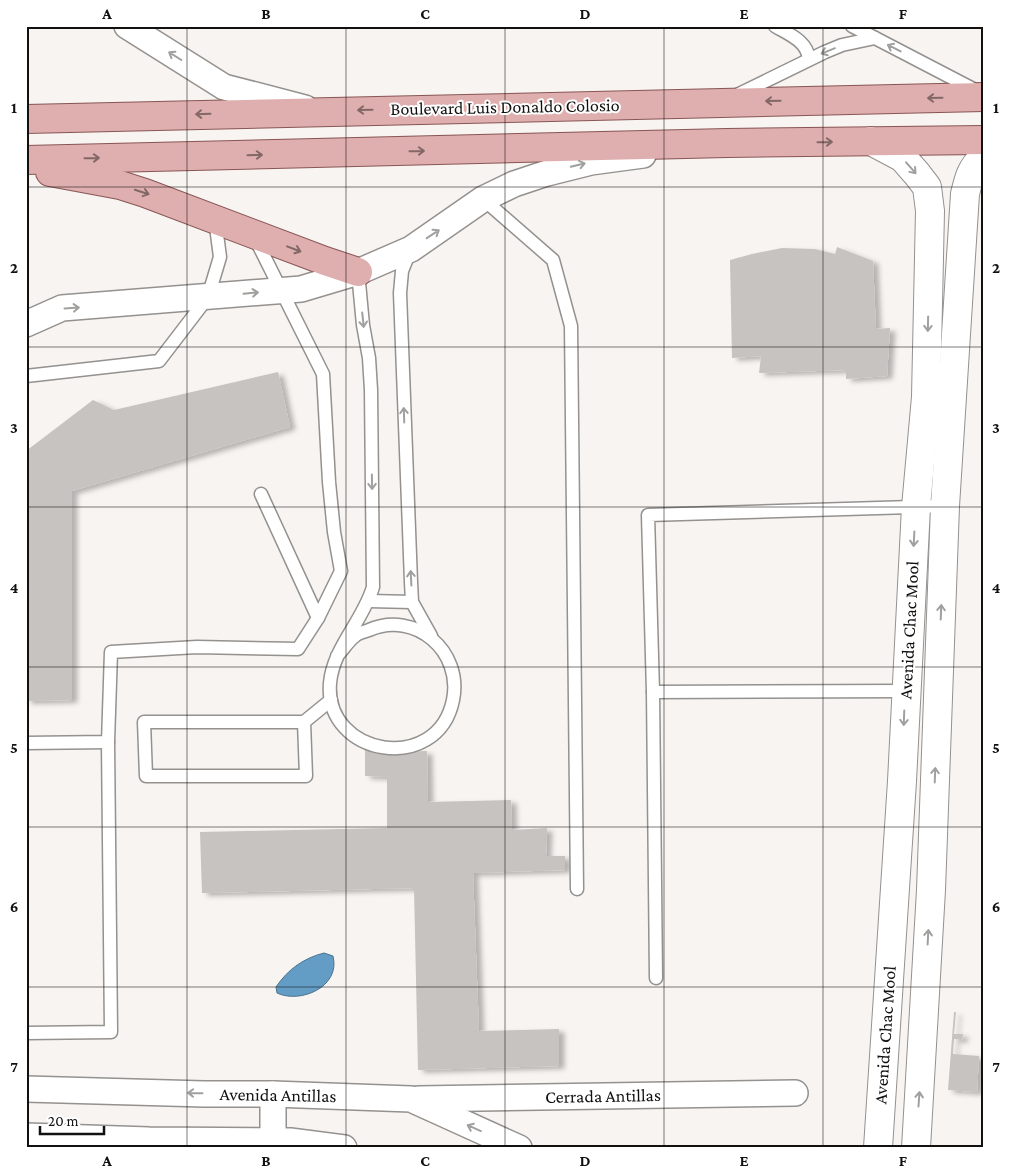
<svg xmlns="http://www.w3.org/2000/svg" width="1010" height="1174" font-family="'Crimson Pro',serif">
  <defs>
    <filter id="shadow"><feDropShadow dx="5.5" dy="3" stdDeviation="2.5" flood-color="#0004"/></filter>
  </defs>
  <rect width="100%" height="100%" fill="#f7f4f1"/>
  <path fill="#639dc6" stroke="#4b738f" d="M324 953 333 956C341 987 300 1004 277 993L276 987C288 969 304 958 324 953Z"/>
  <g fill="#c6c3c0" filter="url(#shadow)">
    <path d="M837 247 873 261 876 329 890 328 887 376 846 379V370L759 373 761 356 732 358 730 260 752 254 782 248 815 249 835 254Z"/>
    <path d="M278 372 290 427 72 491V700L26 701V451L93 400 114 410Z"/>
    <path d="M365 746 387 752 427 751 428 802 511 800 512 830 547 828 546 856H565V870L473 873 479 1031 559 1029V1066L418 1070 414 888 202 893 200 832 387 828V777L365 776Z"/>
    <path d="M954 1012H956L954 1034H963L962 1040 954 1039 953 1054 979 1056 977 1092 948 1090Z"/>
  </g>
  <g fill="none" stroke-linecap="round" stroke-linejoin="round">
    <g stroke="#94918e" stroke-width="15">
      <g id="service">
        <path d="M775 26C790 35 807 41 809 59"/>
        <path d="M852 26 977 91"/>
        <path d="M735 96 825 52 842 45 875 38"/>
        <path d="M483 199 553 260 571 326 577 889"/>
        <path d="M410 251 402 271 400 293 411 582 412 602 431 636"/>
        <path d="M26 376 159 361 208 297 220 257 215 219"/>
        <path d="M261 494 318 618"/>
        <path d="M369 601 412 602"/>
        <path d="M337 656C343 650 348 641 355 636 358 633 364 632 369 630 415 610 463 651 453 700 438 775 324 757 330 683 333 648 363 621 373 587L371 390 369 358 363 325 358 272"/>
        <path d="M905 691 653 692 648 515 945 506"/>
        <path d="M653 692 656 978"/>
        <path d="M304 722 306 776H146L144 722H304L331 700"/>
        <path d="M26 743 108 742 111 652 197 647 298 649 318 618 341 571 334 532 329 482 323 374 255 238"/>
        <path d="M26 1033 111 1032 108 742"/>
      </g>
    </g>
    <g stroke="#94918e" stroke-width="28">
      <g id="minor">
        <path d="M127 26 224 87 305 108"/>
        <path d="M26 324 62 308 301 289 358 272 411 249 483 199 514 184 547 173 591 162 643 155"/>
        <path d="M26 1089 204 1094H273L411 1099 519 1148"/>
        <path d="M273 1094V1140L278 1148"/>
        <path d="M419 1099 795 1093"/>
        <path d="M26 1136 149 1140 290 1141 344 1148"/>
      </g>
    </g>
    <g stroke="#94918e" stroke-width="30">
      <g id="tertiary">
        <path d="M871 141 903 158 917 174 927 187 930 211 926 397 916 507 902 781 878 1148"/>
        <path d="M916 1148 931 890 945 506 965 194C969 177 971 169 984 156"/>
      </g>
    </g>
    <g stroke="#885554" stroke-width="30">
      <g id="primary">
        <path d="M26 119 984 97"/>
        <path d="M26 160 727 143 984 140"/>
        <path d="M50 172 120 185 145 193 325 261 358 272"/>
      </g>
    </g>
    <use href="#service" stroke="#fff" stroke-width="12"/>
    <use href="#minor" stroke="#fff" stroke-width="25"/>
    <use href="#tertiary" stroke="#fff" stroke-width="28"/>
    <use href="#primary" stroke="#deafae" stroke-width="28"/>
  </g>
  <defs><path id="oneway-shaft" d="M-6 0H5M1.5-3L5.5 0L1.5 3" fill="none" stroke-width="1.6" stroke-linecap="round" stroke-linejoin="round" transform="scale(1.25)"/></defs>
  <g stroke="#a0a09f">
    <use href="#oneway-shaft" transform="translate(894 48) rotate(-153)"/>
    <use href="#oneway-shaft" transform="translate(828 51) rotate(158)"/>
    <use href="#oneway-shaft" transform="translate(175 56) rotate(-148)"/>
    <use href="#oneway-shaft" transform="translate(578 165) rotate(-14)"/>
    <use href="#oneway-shaft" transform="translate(911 168) rotate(49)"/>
    <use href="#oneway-shaft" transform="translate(433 234) rotate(-33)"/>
    <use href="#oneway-shaft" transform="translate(251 293) rotate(-5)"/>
    <use href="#oneway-shaft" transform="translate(72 308) rotate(-4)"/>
    <use href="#oneway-shaft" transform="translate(363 320) rotate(84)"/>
    <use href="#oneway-shaft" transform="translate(928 324) rotate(91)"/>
    <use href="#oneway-shaft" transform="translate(404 415) rotate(-92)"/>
    <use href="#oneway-shaft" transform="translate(372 482) rotate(89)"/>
    <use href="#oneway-shaft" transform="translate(914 539) rotate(93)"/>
    <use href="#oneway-shaft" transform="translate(411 578) rotate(-93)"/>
    <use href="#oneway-shaft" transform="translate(941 612) rotate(-88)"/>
    <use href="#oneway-shaft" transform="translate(904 718) rotate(92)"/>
    <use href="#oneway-shaft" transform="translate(935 775) rotate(-88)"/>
    <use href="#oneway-shaft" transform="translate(928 937) rotate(-87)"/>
    <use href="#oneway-shaft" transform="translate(195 1093) rotate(-179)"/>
    <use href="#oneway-shaft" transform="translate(919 1099) rotate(-86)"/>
    <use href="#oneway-shaft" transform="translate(474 1128) rotate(-156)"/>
  </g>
  <g stroke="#826867">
    <use href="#oneway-shaft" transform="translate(935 98) rotate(179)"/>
    <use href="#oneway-shaft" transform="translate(773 101) rotate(179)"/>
    <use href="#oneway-shaft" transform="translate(365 110) rotate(179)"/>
    <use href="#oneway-shaft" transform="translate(203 114) rotate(178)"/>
    <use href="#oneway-shaft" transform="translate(825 142) rotate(-1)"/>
    <use href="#oneway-shaft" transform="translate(417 151) rotate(-1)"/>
    <use href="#oneway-shaft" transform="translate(255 155) rotate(-1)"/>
    <use href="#oneway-shaft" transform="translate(92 158) rotate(-1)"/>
    <use href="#oneway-shaft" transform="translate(142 192) rotate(18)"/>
    <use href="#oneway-shaft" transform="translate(294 249) rotate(21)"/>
  </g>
  <path fill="none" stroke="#121110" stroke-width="1" stroke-opacity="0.55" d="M187 26V1148M346 26V1148M505 26V1148M664 26V1148M823 26V1148M26 187H984M26 347H984M26 507H984M26 667H984M26 827H984M26 987H984"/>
  <g text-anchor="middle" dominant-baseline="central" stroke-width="4" stroke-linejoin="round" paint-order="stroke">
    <g font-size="18" fill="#121110" stroke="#fff">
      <text transform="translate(505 107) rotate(-1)">Boulevard Luis Donaldo Colosio</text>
      <text transform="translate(909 630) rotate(-87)">Avenida Chac Mool</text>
      <text transform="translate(885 1035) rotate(-86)">Avenida Chac Mool</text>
      <text transform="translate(278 1095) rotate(1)">Avenida Antillas</text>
      <text transform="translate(603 1096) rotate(-1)">Cerrada Antillas</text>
    </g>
  </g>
  <rect width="1010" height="1174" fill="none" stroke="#ffffff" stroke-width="55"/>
  <path d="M40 1126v8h64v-8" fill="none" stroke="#121110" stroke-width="2.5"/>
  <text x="48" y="1126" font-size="15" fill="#121110" stroke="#ffffff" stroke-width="4" paint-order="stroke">20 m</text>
  <rect x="28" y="28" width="954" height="1118" fill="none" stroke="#121110" stroke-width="2"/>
  <g font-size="16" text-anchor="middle" font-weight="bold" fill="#121110">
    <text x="107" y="19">A</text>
    <text x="266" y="19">B</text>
    <text x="425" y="19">C</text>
    <text x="585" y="19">D</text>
    <text x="744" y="19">E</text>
    <text x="903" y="19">F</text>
    <text x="14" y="113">1</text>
    <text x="996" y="113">1</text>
    <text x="14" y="273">2</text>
    <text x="996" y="273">2</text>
    <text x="14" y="433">3</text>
    <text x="996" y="433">3</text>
    <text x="14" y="593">4</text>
    <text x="996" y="593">4</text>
    <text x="14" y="753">5</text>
    <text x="996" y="753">5</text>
    <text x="14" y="912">6</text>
    <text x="996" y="912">6</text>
    <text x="14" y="1072">7</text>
    <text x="996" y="1072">7</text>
    <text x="107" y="1166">A</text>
    <text x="266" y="1166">B</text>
    <text x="425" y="1166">C</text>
    <text x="585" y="1166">D</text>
    <text x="744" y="1166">E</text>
    <text x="903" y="1166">F</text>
  </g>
</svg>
